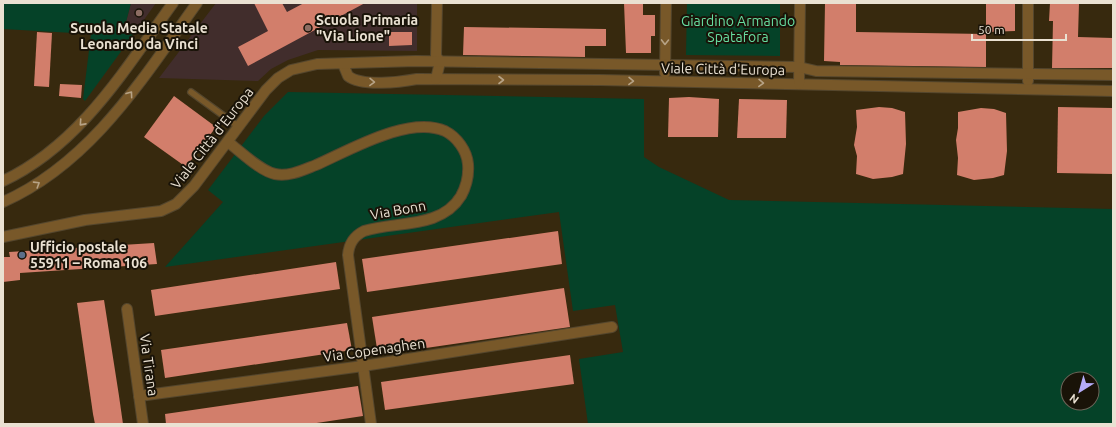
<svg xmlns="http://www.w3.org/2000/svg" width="1116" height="427" font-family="Ubuntu,sans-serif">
  <rect width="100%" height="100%" fill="#37290e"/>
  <g fill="#412d2c">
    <path d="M131 3H156L133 35 126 22Z"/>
    <path d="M216 3H417V51L318 50 288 60 271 69 258 81 159 78Z"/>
  </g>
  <g fill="#054228" fill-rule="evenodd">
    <path d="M3 3H131L126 22 133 35 85 101 83 99 91 34 3 29Z"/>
    <path d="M687 3H780V56L686 55Z"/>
    <path d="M288 92 644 99V157L659 167 729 200 1113 209V424H588L579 359 623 352 615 305 573 311 559 212 165 267 223 202 208 190 264 116ZM1068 379H1092V403H1068Z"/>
  </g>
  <g fill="#d27e6b">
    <path d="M254 3H282L287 12 304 3H365L248 66 238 47 268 31Z"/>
    <path d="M624 3H643V15H655V36H651V53H626Z"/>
    <path d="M825 3H856V32L986 34V67L840 65V62L824 61Z"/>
    <path d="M986 3H1015V31L986 32Z"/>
    <path d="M1050 3H1079L1078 37 1113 38V68H1052L1053 21H1049Z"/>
    <path d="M464 27 606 29V46H585V57L463 55Z"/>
    <path d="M37 32 52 33 49 87 34 86Z"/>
    <path d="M389 32H412V45L389 46Z"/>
    <path d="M60 84 82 85 81 98 59 96Z"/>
    <path d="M174 96 216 127 186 167 144 137Z"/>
    <path d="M689 97 719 99 718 137H668L669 98Z"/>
    <path d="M739 99 787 100 786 138H737Z"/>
    <path d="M879 107 892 108 905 112 906 144 903 174 892 177 873 179 856 174 857 156 854 145 857 127 856 110Z"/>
    <path d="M1058 107 1113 108V174L1057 173Z"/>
    <path d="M981 108 994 109 1006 113 1007 151 1004 175 993 178 974 180 957 175 958 158 956 140 958 128V112Z"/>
    <path d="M558 231 562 264 367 292 362 259Z"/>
    <path d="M154 243 157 264 20 273V280L3 282V257H10L9 252Z"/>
    <path d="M336 262 340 289 155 316 151 290Z"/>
    <path d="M564 288 570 327 378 355 372 317Z"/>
    <path d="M104 300 119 396 123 424H95L93 414 77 303Z"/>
    <path d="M347 323 352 350 165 378 161 350Z"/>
    <path d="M570 355 574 384 385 410 381 382Z"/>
    <path d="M358 386 363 416 310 424H166L165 414Z"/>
  </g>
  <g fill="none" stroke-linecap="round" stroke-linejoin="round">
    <g stroke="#54462d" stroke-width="8">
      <path id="service" d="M191 92 239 127"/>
    </g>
    <g stroke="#54462d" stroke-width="12">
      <g id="minor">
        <path d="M1028 3V81"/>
        <path d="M343 64 348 76C362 87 401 82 417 79L600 80 1113 91"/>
        <path d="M665 73 666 3"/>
        <path d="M436 79 440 62 436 56 437 3"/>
        <path d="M799 84 800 3"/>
        <path d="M228 142C240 151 260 171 275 174 289 177 303 170 316 165 350 150 409 115 445 131 457 137 467 151 468 164 469 176 466 187 461 196 441 229 396 221 364 231 354 236 349 243 348 255L371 424"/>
        <path d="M3 237 85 220 161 211 176 204 194 186 266 90 278 78 291 70 317 64 416 61 799 67 816 71 1113 75"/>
        <path d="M127 309 143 424"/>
        <path d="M139 396 363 366 612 327"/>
      </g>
    </g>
    <g stroke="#54462d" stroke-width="12">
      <g id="tertiary">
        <path d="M3 181C80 145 125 69 173 3"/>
        <path d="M3 202C91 163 143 78 197 3"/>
      </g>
    </g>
    <use href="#service" stroke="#785829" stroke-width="5.5"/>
    <use href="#minor" stroke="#785829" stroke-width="10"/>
    <use href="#tertiary" stroke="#785829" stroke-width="10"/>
  </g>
  <defs><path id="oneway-chevron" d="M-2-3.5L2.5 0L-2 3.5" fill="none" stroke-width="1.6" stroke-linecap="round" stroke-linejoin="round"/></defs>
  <g stroke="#b7a386">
    <use href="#oneway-chevron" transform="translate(665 42) rotate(91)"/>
    <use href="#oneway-chevron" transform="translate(501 80)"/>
    <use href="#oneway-chevron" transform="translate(631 81) rotate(1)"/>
    <use href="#oneway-chevron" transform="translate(372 82) rotate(1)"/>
    <use href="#oneway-chevron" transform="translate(761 83) rotate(1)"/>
    <use href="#oneway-chevron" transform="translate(130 94) rotate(-54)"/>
    <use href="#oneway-chevron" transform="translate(82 123) rotate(132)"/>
    <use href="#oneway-chevron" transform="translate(37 184) rotate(-32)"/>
  </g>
  <g fill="#8d6e63" stroke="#191308" stroke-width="1.5">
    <circle cx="139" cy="13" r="4"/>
    <circle cx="308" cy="28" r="4"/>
  </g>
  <circle fill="#5c6f8a" stroke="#191308" stroke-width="1.5" cx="22" cy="255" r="4"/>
  <g text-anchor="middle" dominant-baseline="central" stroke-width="4" stroke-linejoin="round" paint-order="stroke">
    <g font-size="14" font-weight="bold" fill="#eae1d2" stroke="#191308" text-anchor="start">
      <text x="316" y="20">Scuola Primaria<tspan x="316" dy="16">"Via Lione"</tspan></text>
      <text x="139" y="28" text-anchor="middle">Scuola Media Statale<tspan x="139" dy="16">Leonardo da Vinci</tspan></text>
      <text x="30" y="247">Ufficio postale<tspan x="30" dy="16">55911 – Roma 106</tspan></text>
    </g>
    <g font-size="14" fill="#67dda0" stroke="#191308">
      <text x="738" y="21">Giardino Armando<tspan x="738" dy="16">Spatafora</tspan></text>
    </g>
    <g font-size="14" fill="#eae1d2" stroke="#191308">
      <text transform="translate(723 69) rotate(1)">Viale Città d'Europa</text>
      <text transform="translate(212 138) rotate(-52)">Viale Città d'Europa</text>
      <text transform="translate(398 210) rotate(-10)">Via Bonn</text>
      <text transform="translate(374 350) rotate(-8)">Via Copenaghen</text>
      <text transform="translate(149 365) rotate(82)">Via Tirana</text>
    </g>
  </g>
  <rect width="1116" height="427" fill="none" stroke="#eae1d2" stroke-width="8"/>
  <g transform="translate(1080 391) rotate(217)"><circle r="19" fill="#191308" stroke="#6d6559"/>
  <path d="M0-3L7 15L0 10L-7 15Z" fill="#b5acf8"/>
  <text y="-6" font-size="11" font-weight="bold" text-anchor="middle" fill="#eae1d2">N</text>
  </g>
  <path d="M972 34v6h94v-6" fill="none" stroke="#eae1d2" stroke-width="2"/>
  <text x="978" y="34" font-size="12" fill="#eae1d2" stroke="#191308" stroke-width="3" paint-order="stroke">50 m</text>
</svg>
